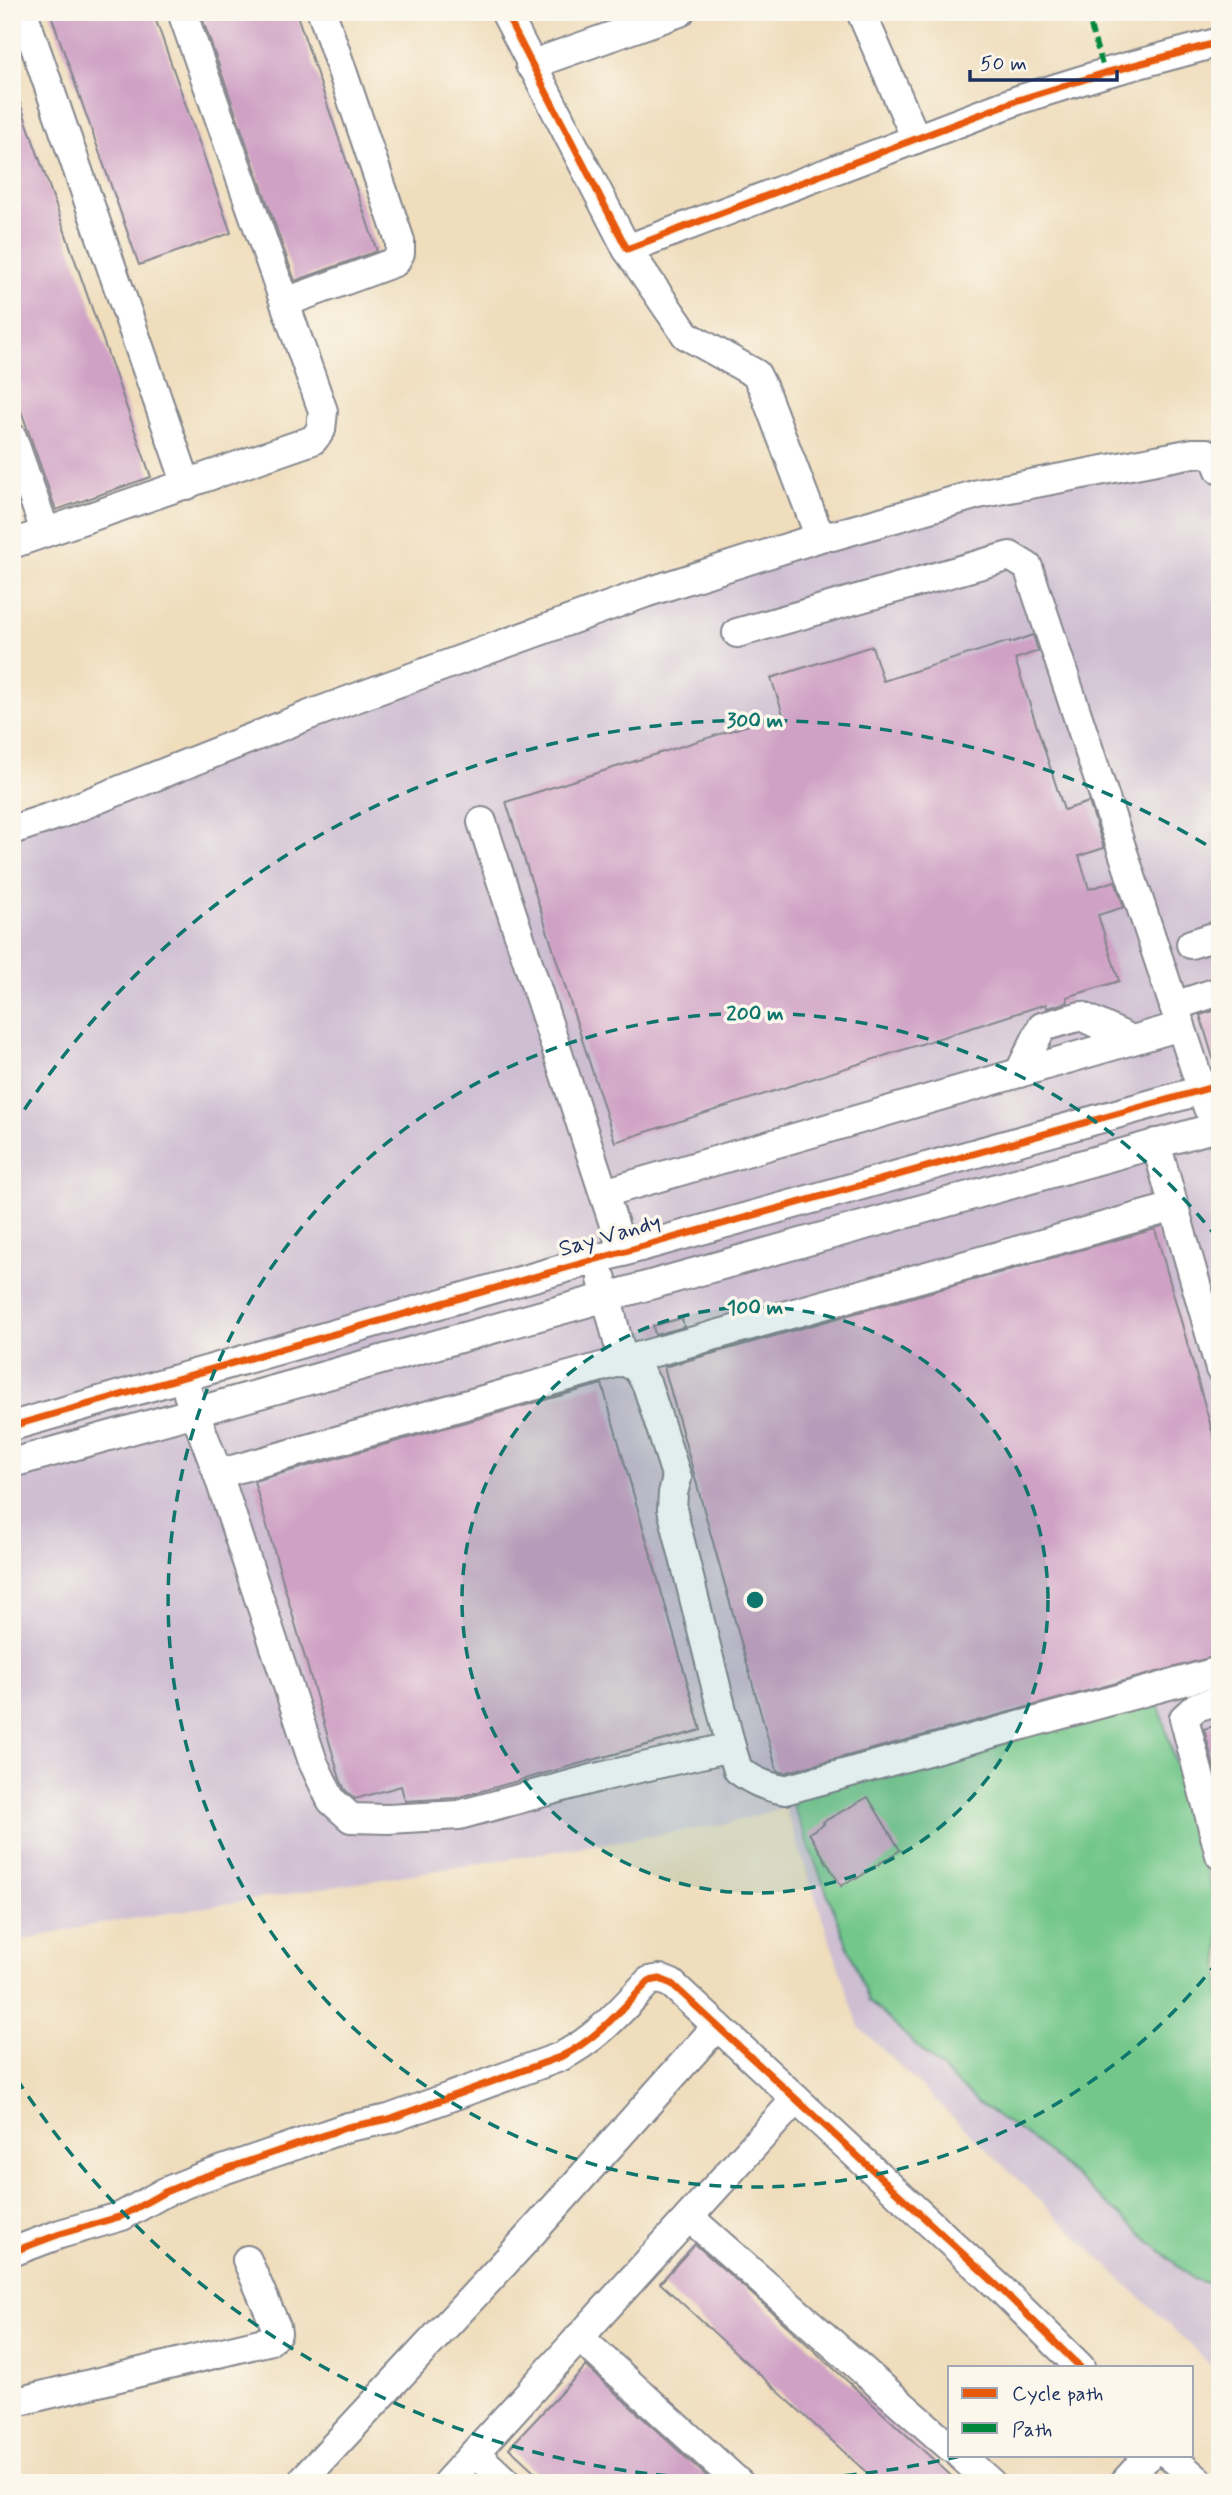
<svg xmlns="http://www.w3.org/2000/svg" width="1232" height="2495" font-family="Mynerve,sans-serif">
  <rect width="100%" height="100%" fill="#fbf7ec"/>
  <filter id="ink" filterUnits="userSpaceOnUse"><feTurbulence type="fractalNoise" baseFrequency=".0143" numOctaves="2"/><feDisplacementMap in="SourceGraphic" scale="14" xChannelSelector="R" yChannelSelector="G"/><feConvolveMatrix kernelMatrix="1 2 1 2 8 2 1 2 1" color-interpolation-filters="sRGB"/></filter>
  <filter id="wash" filterUnits="userSpaceOnUse"><feTurbulence type="fractalNoise" baseFrequency=".00686" numOctaves="4" result="noise"/><feDisplacementMap in="SourceGraphic" scale="28" xChannelSelector="R" yChannelSelector="G"/><feGaussianBlur stdDeviation="1.57" result="paint"/><feColorMatrix in="noise" values="0 0 0 0 0 0 0 0 0 0 0 0 0 0 0 0 0 1.4 0 .05"/><feComposite in="paint" operator="in"/></filter>
  <g filter="url(#wash)">
    <rect width="100%" height="100%" fill="#efddbc"/>
    <path fill="#cdbed2" d="M1220 456V2374L859 2027 785 1807 726 1824 87 1926 12 1943V829L842 523Z"/>
    <path fill="#73c78b" stroke="#477b74" stroke-width="2" d="M1156 1695 1220 1919V2287L1193 2279 1036 2142 977 2102 869 2001 790 1798Z"/>
    <g id="blocks">
      <g fill="#cfa1c5">
        <path d="M50 12H153L231 233 139 265Z"/>
        <path d="M200 12H296L377 251 295 281Z"/>
        <path d="M12 89H15L151 477 56 510 12 385Z"/>
        <path d="M1033 635 1038 651 1015 659 1064 810 1089 802 1104 848 1079 856 1089 889 1115 881 1124 907 1098 915 1119 981 1067 997 1068 1002 1047 1008 1046 1004 615 1142 506 802 783 714 771 678 872 646 883 681 1010 641V643Z"/>
        <path d="M1220 1009V1067L1216 1068 1200 1015Z"/>
        <path d="M1155 1229 1220 1459V1655L784 1773 777 1771 664 1367Z"/>
        <path d="M682 1318 684 1327 655 1335 653 1326Z"/>
        <path d="M602 1384 701 1730 456 1798 405 1801 401 1786 355 1799 345 1790 340 1779 254 1481Z"/>
        <path d="M1220 1724V1782H1218L1204 1729Z"/>
        <path d="M868 1797 900 1850 856 1879 855 1877 841 1886 809 1833 824 1824 823 1822Z"/>
        <path d="M695 2244 761 2302 959 2483H878L660 2283Z"/>
        <path d="M586 2366 714 2483H547L509 2448Z"/>
      </g>
    </g>
  </g>
  <g filter="url(#ink)">
    <use href="#blocks" fill-opacity="0" stroke="#85868d" stroke-width="2"/>
    <g fill="none" stroke-linecap="round" stroke-linejoin="round">
      <g stroke="#85868d" stroke-width="32">
        <g id="minor">
          <path d="M23 12 187 485"/>
          <path d="M505 12 627 249 686 335 756 374 763 388 816 527 824 536H832L978 494 1193 453H1207L1216 460 1220 470"/>
          <path d="M861 12 916 139"/>
          <path d="M530 65 680 12"/>
          <path d="M627 249 1018 100 1105 73 1220 42"/>
          <path d="M286 302 395 262 400 253V241L322 12"/>
          <path d="M12 437 45 531"/>
          <path d="M12 544 313 440 321 430 323 411 182 12"/>
          <path d="M737 633 1010 556 1028 567 1208 1108"/>
          <path d="M482 822 623 1252"/>
          <path d="M12 830 60 814 312 714 498 646 645 593 824 536"/>
          <path d="M1191 944 1220 935"/>
          <path d="M1174 1006 1220 991"/>
          <path d="M1019 1073 1042 1027 1081 1016 1132 1040"/>
          <path d="M1156 1143 1174 1207"/>
          <path d="M604 1193 1181 1026"/>
          <path d="M602 1279 623 1361 637 1368 647 1385 677 1478 673 1493 672 1509 731 1747 738 1770C753 1781 766 1787 785 1790L1220 1671"/>
          <path d="M188 1394 218 1474 313 1762 331 1800 351 1818 388 1819 459 1815 596 1778 731 1747"/>
          <path d="M12 1426 597 1259 1220 1085"/>
          <path d="M12 1463 1220 1126"/>
          <path d="M218 1474 1174 1207 1220 1369"/>
          <path d="M1220 1700 1196 1707 1184 1718 1220 1855"/>
          <path d="M689 2217 950 2447"/>
          <path d="M12 2252 60 2234 122 2216 165 2192 197 2179 348 2127 389 2119 560 2057C597 2039 621 2010 649 1981L660 1979 672 1984 1002 2290 1080 2367"/>
          <path d="M579 2337 739 2483"/>
          <path d="M12 2403 268 2341 277 2333 276 2327 247 2260"/>
          <path d="M475 2453 507 2483"/>
          <path d="M960 2455 991 2483"/>
          <path d="M1169 2455 1201 2483"/>
          <path d="M300 2483 522 2244 717 2026"/>
          <path d="M447 2483 796 2099"/>
          <path d="M1124 2483 1149 2455"/>
        </g>
      </g>
      <use href="#minor" stroke="#fff" stroke-width="28"/>
      <path stroke="#00873e" stroke-width="5" stroke-dasharray="10 5" stroke-linecap="butt" d="M1086 12 1105 73"/>
      <g stroke="#fbf7ec" stroke-width="11">
        <g id="cycleway">
          <path d="M505 12 627 249 1018 100 1105 73 1220 42"/>
          <path d="M12 1426 597 1259 1220 1085"/>
          <path d="M12 2252 60 2234 122 2216 165 2192 197 2179 348 2127 389 2119 560 2057C597 2039 621 2010 649 1981L660 1979 672 1984 1002 2290 1080 2367"/>
        </g>
      </g>
      <use href="#cycleway" stroke="#e8590c" stroke-width="7"/>
    </g>
  </g>
  <circle cx="755" cy="1600" r="293" fill="#0f766e" fill-opacity=".12"/>
  <g fill="none" stroke="#0f766e" stroke-width="3.5" stroke-dasharray="12 9">
    <circle cx="755" cy="1600" r="293"/>
    <path d="M1218 1961A587 587 0 1 1 1218 1239"/>
    <path d="M960 2456A880 880 0 0 1 13 2073M13 1127A880 880 0 0 1 1215 850"/>
  </g>
  <g text-anchor="middle" dominant-baseline="central" stroke-width="7" stroke-linejoin="round" paint-order="stroke">
    <g font-size="23" fill="#1b2f5e" stroke="#fbf7ec">
      <text transform="translate(610 1236) rotate(-16)">Say Vandy</text>
    </g>
  </g>
  <circle cx="755" cy="1600" r="10" fill="#0f766e" stroke="#fbf7ec" stroke-width="3.5"/>
  <g font-size="21" text-anchor="middle" font-weight="bold" fill="#0f766e" stroke="#fbf7ec" stroke-width="7" stroke-linejoin="round" paint-order="stroke">
    <text x="755" y="727">300 m</text>
    <text x="755" y="1020">200 m</text>
    <text x="755" y="1314">100 m</text>
  </g>
  <rect width="1232" height="2495" fill="none" stroke="#fbf7ec" stroke-width="42"/>
  <rect x="948" y="2366" width="245" height="91" fill="#fbf7ec" stroke="#a1a7b3" stroke-width="2"/>
  <rect x="962" y="2388" width="35" height="10" fill="#e8590c" stroke="#a1a7b3" stroke-width="2"/>
  <text x="1012" y="2400" font-size="21" fill="#1b2f5e">Cycle path</text>
  <rect x="962" y="2423" width="35" height="10" fill="#00873e" stroke="#a1a7b3" stroke-width="2"/>
  <text x="1012" y="2436" font-size="21" fill="#1b2f5e">Path</text>
  <path d="M970 70v10h147v-10" fill="none" stroke="#1b2f5e" stroke-width="3.5"/>
  <text x="980" y="70" font-size="21" fill="#1b2f5e" stroke="#fbf7ec" stroke-width="5" paint-order="stroke">50 m</text>
</svg>
